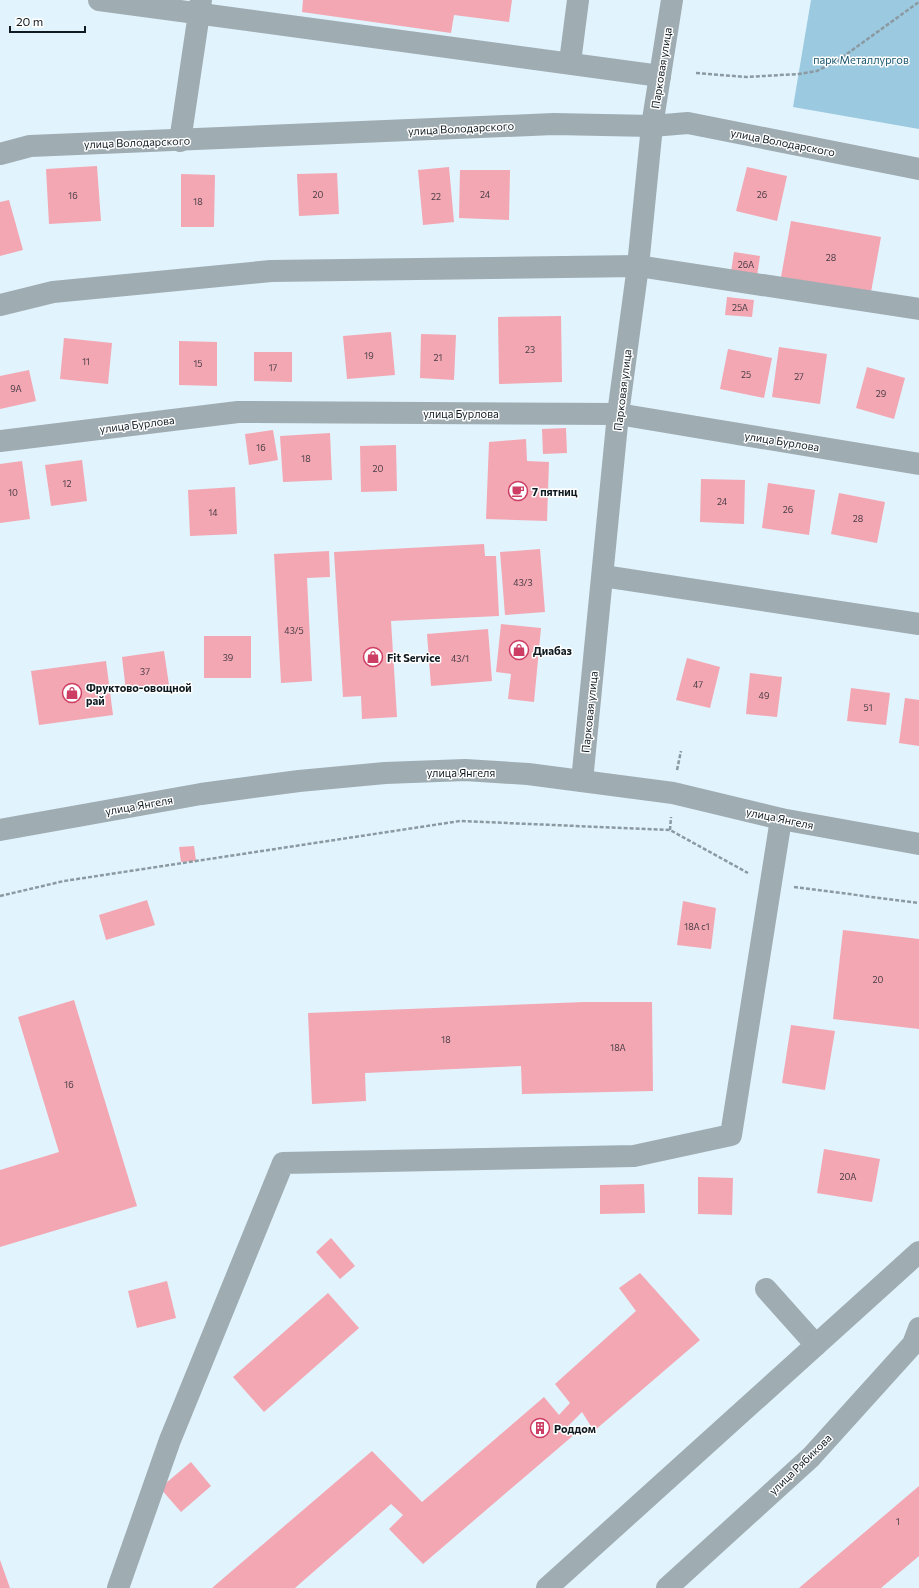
<svg xmlns="http://www.w3.org/2000/svg" width="919" height="1588" font-family="Commissioner,sans-serif">
  <rect width="100%" height="100%" fill="#e1f3fc"/>
  <path fill="#9bc9df" d="M811 0H919V129L793 107Z"/>
  <g fill="#f3a7b3">
    <path d="M303 0H512L509 22 454 15 451 33 302 12Z"/>
    <path d="M97 166 101 221 49 224 46 169Z"/>
    <path d="M449 167 454 222 423 225 418 170Z"/>
    <path d="M747 167 787 176 777 221 736 211Z"/>
    <path d="M460 170H510L509 220 459 218Z"/>
    <path d="M337 173 339 214 299 216 297 174Z"/>
    <path d="M181 174 215 175 214 227H181Z"/>
    <path d="M9 200 23 250 0 256V202Z"/>
    <path d="M791 221 881 237 871 292 781 277Z"/>
    <path d="M734 252 760 256 757 276 731 272Z"/>
    <path d="M727 297 754 300 752 317 725 315Z"/>
    <path d="M561 316 562 382 499 384 498 317Z"/>
    <path d="M391 332 395 375 347 379 343 336Z"/>
    <path d="M421 334 456 335 454 380 420 378Z"/>
    <path d="M64 338 112 343 108 384 60 379Z"/>
    <path d="M179 341 217 342V386L179 385Z"/>
    <path d="M779 347 827 354 820 404 772 397Z"/>
    <path d="M728 349 772 358 764 398 720 389Z"/>
    <path d="M254 352H292V382L254 381Z"/>
    <path d="M867 367 905 378 894 419 856 408Z"/>
    <path d="M29 370 36 401 0 409V376Z"/>
    <path d="M566 428 567 453 543 454 542 429Z"/>
    <path d="M273 430 278 460 249 465 245 434Z"/>
    <path d="M330 433 332 480 283 482 280 436Z"/>
    <path d="M526 439 527 461 549 462 547 521 486 519 489 442Z"/>
    <path d="M396 445 397 491 361 492 360 446Z"/>
    <path d="M82 460 87 501 51 506 45 465Z"/>
    <path d="M22 461 30 519 0 523V464Z"/>
    <path d="M701 479 745 480 744 524 700 522Z"/>
    <path d="M768 483 815 490 809 535 762 528Z"/>
    <path d="M235 487 237 534 190 536 188 490Z"/>
    <path d="M839 493 885 502 877 543 831 534Z"/>
    <path d="M484 544 485 556H496L499 616 391 621 397 717 362 719 361 696 343 697 334 552Z"/>
    <path d="M540 549 545 612 505 615 500 552Z"/>
    <path d="M329 551 330 577 307 578 312 681 281 683 274 554Z"/>
    <path d="M501 624 541 628 534 702 508 699 511 674 496 672Z"/>
    <path d="M488 629 492 681 431 686 427 634Z"/>
    <rect x="204" y="636" width="47" height="42"/>
    <path d="M164 651 169 685 126 691 122 657Z"/>
    <path d="M687 658 720 667 710 708 676 700Z"/>
    <path d="M106 661 113 715 39 725 31 671Z"/>
    <path d="M750 673 782 677 777 717 746 714Z"/>
    <path d="M851 688 890 693 886 725 847 721Z"/>
    <path d="M905 698 919 700V746L899 743Z"/>
    <path d="M194 846 196 861 181 862 179 847Z"/>
    <path d="M147 900 155 925 106 940 99 915Z"/>
    <path d="M683 901 716 908 711 949 677 945Z"/>
    <path d="M843 930 919 939V1029L833 1019Z"/>
    <path d="M74 1000 137 1206 0 1247V1170L59 1152 18 1017Z"/>
    <path d="M584 1002H652L653 1091 522 1094 521 1066 365 1073 366 1101 312 1104 308 1013Z"/>
    <path d="M791 1025 835 1031 825 1090 782 1083Z"/>
    <path d="M824 1149 880 1159 872 1202 817 1193Z"/>
    <path d="M698 1177 733 1178 732 1215 698 1214Z"/>
    <path d="M644 1184 645 1213 600 1214V1185Z"/>
    <path d="M331 1238 355 1266 340 1279 316 1252Z"/>
    <path d="M640 1273 700 1340 594 1431 582 1412 569 1425 575 1434 423 1564 389 1529 403 1515 391 1504 295 1588H212L372 1451 422 1502 544 1397 559 1415 570 1403 555 1384 636 1311 619 1288Z"/>
    <path d="M167 1281 176 1318 137 1328 128 1291Z"/>
    <path d="M328 1293 359 1328 264 1412 233 1377Z"/>
    <path d="M191 1462 211 1486 181 1512 160 1488Z"/>
    <path d="M919 1486V1556L881 1588H799Z"/>
    <path d="M0 1560 10 1588H0Z"/>
  </g>
  <g fill="none" stroke-linecap="round" stroke-linejoin="round">
    <g stroke="#8b9aa2" stroke-width="2.5" stroke-dasharray="4 2" stroke-linecap="butt">
      <path d="M696 73 746 77 799 74 817 71 837 61 919 2"/>
      <path d="M677 770 681 751"/>
      <path d="M670 830 671 817"/>
      <path d="M794 887 919 903"/>
      <path d="M0 896 64 881 460 821 670 830 748 873"/>
    </g>
    <g stroke="#9facb2" stroke-width="22">
      <path d="M99 0 660 76"/>
      <path d="M570 62 578 0"/>
      <path d="M180 141 201 0"/>
      <path d="M0 154 30 146 554 124 652 126 688 123 919 169"/>
      <path d="M0 305 53 292 271 271 638 266 919 309"/>
      <path d="M0 441 238 412 618 414 919 464"/>
      <path d="M603 576 919 624"/>
      <path d="M582 781 618 414 638 266 652 126 672 0"/>
      <path d="M0 830 201 794 299 781 385 773 465 770 528 774 673 793 781 819 919 844"/>
      <path d="M766 1289 816 1345"/>
      <path d="M118 1588 170 1440 283 1163 634 1156 731 1135 781 819"/>
      <path d="M547 1588 919 1252"/>
      <path d="M667 1588 811 1457 913 1344 919 1328"/>
    </g>
  </g>
  <defs>
    <g id="cafe-ring" transform="scale(1)"><circle r="9.5" fill="#fff" stroke="#cd3e64" stroke-width="1.5"/><path d="M-5.5-4.5H6V0H3Q3 3.5 0 3.5H-2.5Q-5.5 3.5-5.5 0ZM3-3.2v2h1.7v-2ZM-6 4.5H4V6H-6Z" fill="#cd3e64"/></g>
    <g id="shop-ring" transform="scale(1)"><circle r="9.5" fill="#fff" stroke="#cd3e64" stroke-width="1.5"/><path d="M-5-2.5h2.3a2.7 3.5 0 0 1 5.4 0H5L5.5 6h-11ZM-1.5-2.5h3a1.5 2.3 0 0 0-3 0Z" fill="#cd3e64"/></g>
    <g id="building-ring" transform="scale(1)"><circle r="9.5" fill="#fff" stroke="#cd3e64" stroke-width="1.5"/><path d="M-4-6H4V6H1V3H-1V6H-4ZM-2.5-4.3h1.7v1.8h-1.7ZM.8-4.3h1.7v1.8H.8ZM-2.5-1h1.7V.8h-1.7ZM.8-1h1.7V.8H.8Z" fill="#cd3e64"/></g>
  </defs>
  <g fill-rule="evenodd">
    <use href="#cafe-ring" x="518" y="491"/>
    <use href="#shop-ring" x="519" y="650"/>
    <use href="#shop-ring" x="373" y="657"/>
    <use href="#shop-ring" x="72" y="693"/>
    <use href="#building-ring" x="540" y="1428"/>
  </g>
  <g text-anchor="middle" dominant-baseline="central" stroke-width="3" stroke-linejoin="round" paint-order="stroke">
    <g font-size="9" fill="#493e46">
      <text x="318" y="194">20</text>
      <text x="485" y="194">24</text>
      <text x="762" y="194">26</text>
      <text x="73" y="195">16</text>
      <text x="436" y="196">22</text>
      <text x="198" y="201">18</text>
      <text x="831" y="257">28</text>
      <text x="746" y="264">26А</text>
      <text x="740" y="307">25А</text>
      <text x="530" y="349">23</text>
      <text x="369" y="355">19</text>
      <text x="438" y="357">21</text>
      <text x="86" y="361">11</text>
      <text x="198" y="363">15</text>
      <text x="273" y="367">17</text>
      <text x="746" y="374">25</text>
      <text x="799" y="376">27</text>
      <text x="16" y="388">9А</text>
      <text x="881" y="393">29</text>
      <text x="261" y="447">16</text>
      <text x="306" y="458">18</text>
      <text x="378" y="468">20</text>
      <text x="67" y="483">12</text>
      <text x="13" y="492">10</text>
      <text x="722" y="501">24</text>
      <text x="788" y="509">26</text>
      <text x="213" y="512">14</text>
      <text x="858" y="518">28</text>
      <text x="523" y="582">43/3</text>
      <text x="294" y="630">43/5</text>
      <text x="228" y="657">39</text>
      <text x="460" y="658">43/1</text>
      <text x="145" y="671">37</text>
      <text x="698" y="684">47</text>
      <text x="764" y="695">49</text>
      <text x="868" y="707">51</text>
      <text x="697" y="926">18А с1</text>
      <text x="878" y="979">20</text>
      <text x="446" y="1039">18</text>
      <text x="618" y="1047">18А</text>
      <text x="69" y="1084">16</text>
      <text x="848" y="1176">20А</text>
      <text x="898" y="1521">1</text>
    </g>
    <g font-size="11" fill="#14526a" stroke="#fff">
      <text x="861" y="59">парк Металлургов</text>
    </g>
    <g font-size="11" fill="#101b21" stroke="#fff">
      <text transform="translate(661 68) rotate(-81)">Парковая улица</text>
      <text transform="translate(461 128) rotate(-3)">улица Володарского</text>
      <text transform="translate(137 142) rotate(-2)">улица Володарского</text>
      <text transform="translate(783 142) rotate(11)">улица Володарского</text>
      <text transform="translate(622 390) rotate(-83)">Парковая улица</text>
      <text x="461" y="413">улица Бурлова</text>
      <text transform="translate(137 424) rotate(-7)">улица Бурлова</text>
      <text transform="translate(782 441) rotate(9)">улица Бурлова</text>
      <text transform="translate(589 712) rotate(-84)">Парковая улица</text>
      <text x="461" y="772">улица Янгеля</text>
      <text transform="translate(139 805) rotate(-10)">улица Янгеля</text>
      <text transform="translate(780 818) rotate(12)">улица Янгеля</text>
      <text transform="translate(800 1464) rotate(-44)">улица Рябикова</text>
    </g>
    <g font-size="11" font-weight="bold" fill="#101b21" stroke="#fff" text-anchor="start">
      <text x="532" y="491">7 пятниц</text>
      <text x="533" y="650">Диабаз</text>
      <text x="387" y="657">Fit Service</text>
      <text x="86" y="687">Фруктово-овощной<tspan x="86" dy="13">рай</tspan></text>
      <text x="554" y="1428">Роддом</text>
    </g>
  </g>
  <path d="M10 26v6h75v-6" fill="none" stroke="#101b21" stroke-width="2"/>
  <text x="16" y="26" font-size="12" fill="#101b21" stroke="#ffffff" stroke-width="3" paint-order="stroke">20 m</text>
</svg>
